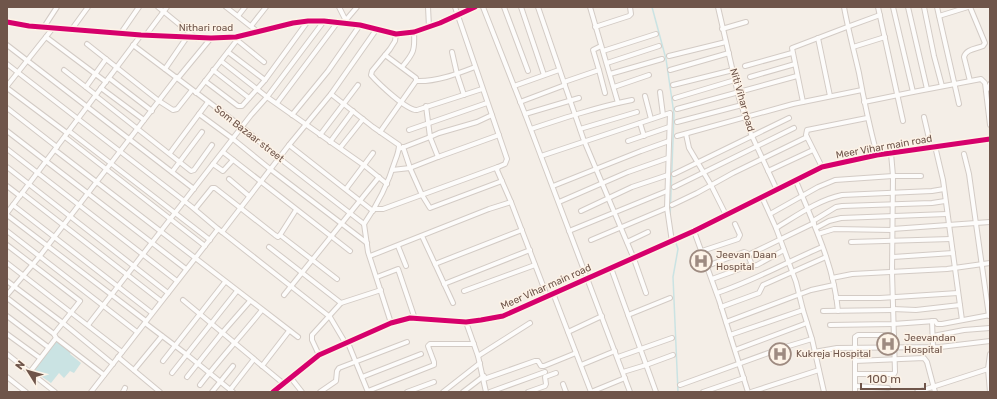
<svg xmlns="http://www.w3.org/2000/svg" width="997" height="399" font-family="Rubik,sans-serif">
  <rect width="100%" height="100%" fill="#f4eee7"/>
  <path fill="#cae3e3" d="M55 338 72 351 70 354 81 363 74 373 70 371 64 378 59 373 51 383 31 369Z"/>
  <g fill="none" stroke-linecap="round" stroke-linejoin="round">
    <g stroke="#cae3e3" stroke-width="1.5">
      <path d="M652 7 666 59 674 114 670 218"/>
      <path d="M672 231 678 249 673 277 678 392"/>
    </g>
    <g stroke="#d3cbc5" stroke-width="6">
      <g id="minor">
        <path d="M158 7 196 38"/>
        <path d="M226 7 258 32"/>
        <path d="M339 7 347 23"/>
        <path d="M428 7 429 27"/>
        <path d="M483 7 525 114 630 392"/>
        <path d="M504 7 528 71"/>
        <path d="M521 7 544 75"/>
        <path d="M538 7 583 138 634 259 646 293"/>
        <path d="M590 7 618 103"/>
        <path d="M718 7 739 98 751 134 777 190"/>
        <path d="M844 7C848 29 854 51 859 73 864 101 870 128 877 155"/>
        <path d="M878 7 903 121"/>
        <path d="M893 7 913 92"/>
        <path d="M908 7 927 89"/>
        <path d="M924 7 934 56 942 86"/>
        <path d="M937 7 959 104"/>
        <path d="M238 16 245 7"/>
        <path d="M939 16 968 7"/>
        <path d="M346 20 357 7"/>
        <path d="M7 22 29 26 141 35 211 38 236 37 293 23 308 21H324L360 25 396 34 414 32 440 23 475 7"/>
        <path d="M251 26 266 7"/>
        <path d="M44 27 57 7"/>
        <path d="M595 27 629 16 631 14 630 7"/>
        <path d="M72 29 88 7"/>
        <path d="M722 29 746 22"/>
        <path d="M121 33 139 7"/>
        <path d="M396 34 395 41 390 49 372 71 371 75C378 83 407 111 417 110L482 89"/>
        <path d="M146 35 167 7"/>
        <path d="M46 37 106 82"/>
        <path d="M818 38 830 96"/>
        <path d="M237 40 264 62"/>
        <path d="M87 44 159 101 173 110 177 109 192 90"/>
        <path d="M7 45 194 189"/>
        <path d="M133 45 242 127 279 158 364 224"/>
        <path d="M853 47 885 37"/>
        <path d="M603 51 656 34"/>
        <path d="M228 52 265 80"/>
        <path d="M452 52 457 74 464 95"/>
        <path d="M669 56 726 42"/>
        <path d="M221 61 267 97 365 166 387 184"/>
        <path d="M607 63 659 46"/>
        <path d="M7 64 192 207 218 229"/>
        <path d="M745 66 792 53"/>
        <path d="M402 67C414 53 415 50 414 32"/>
        <path d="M165 69 187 37"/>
        <path d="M64 70 96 95"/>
        <path d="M213 70 249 98"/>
        <path d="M599 70 605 93"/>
        <path d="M670 70 729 53"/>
        <path d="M610 74 662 59"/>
        <path d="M750 77 795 64"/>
        <path d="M109 78 152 111"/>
        <path d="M178 78 211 38"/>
        <path d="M205 81 238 106H242L265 80 308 21"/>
        <path d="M416 81C436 82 457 74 475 67"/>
        <path d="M970 81 964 57C966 49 976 49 983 46L985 43 970 7"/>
        <path d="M564 82 599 70 593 50 601 46"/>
        <path d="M673 85 733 70"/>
        <path d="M7 86 53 28"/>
        <path d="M514 86 559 70"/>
        <path d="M86 87 106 59"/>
        <path d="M614 87 649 75"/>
        <path d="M7 88 67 133"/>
        <path d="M101 88 144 120"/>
        <path d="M986 91 990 84"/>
        <path d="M660 92 663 115"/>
        <path d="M196 93 237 40 236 37"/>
        <path d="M331 94 373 127 399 145C399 150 397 156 395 161 388 184 378 204 364 224"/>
        <path d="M96 96 191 171 194 170 212 145"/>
        <path d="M645 96 651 119"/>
        <path d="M675 98 735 80"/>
        <path d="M520 102 565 85"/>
        <path d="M803 102 792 48 847 27 880 15"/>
        <path d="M864 102 913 92 981 79 985 83 990 125"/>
        <path d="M277 103 337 23"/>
        <path d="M426 106 430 137 439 133 477 122 492 115"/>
        <path d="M7 108 57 147"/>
        <path d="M677 109 797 76"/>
        <path d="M199 114 233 139 270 169 367 243"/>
        <path d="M525 114 579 98"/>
        <path d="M292 115 328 71 360 25"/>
        <path d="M924 117 931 147"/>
        <path d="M677 122 742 105"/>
        <path d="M640 123 644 136"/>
        <path d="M531 129C564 118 597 107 632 100"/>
        <path d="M580 129 637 112"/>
        <path d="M409 130 487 103"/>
        <path d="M7 131 186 269"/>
        <path d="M69 131 210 240"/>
        <path d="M380 132 416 81V78L385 55"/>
        <path d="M686 134 689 148 711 185 726 215"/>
        <path d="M320 135 358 85"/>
        <path d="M677 136 793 104 862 90"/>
        <path d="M65 137 205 246"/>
        <path d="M628 141 669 127"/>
        <path d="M330 142 353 111"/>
        <path d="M289 145 373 211"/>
        <path d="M935 146 943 180 962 320"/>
        <path d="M403 147 410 168 438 157"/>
        <path d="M340 148 363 119"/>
        <path d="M7 149 177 281"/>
        <path d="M399 149 430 137 438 157 499 135"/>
        <path d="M55 150 298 337"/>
        <path d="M223 152 350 251"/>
        <path d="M170 153 208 102"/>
        <path d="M964 154 969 174 989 316"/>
        <path d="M541 156 670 113 667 208 672 242"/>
        <path d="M213 164 223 171 233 160"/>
        <path d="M7 167 168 293"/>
        <path d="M822 167 806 135 807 130 867 118"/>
        <path d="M392 170 410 168 422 195 430 208 502 181"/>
        <path d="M768 171 813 150"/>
        <path d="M172 172 202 132"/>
        <path d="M674 174 789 118"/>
        <path d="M229 179 249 196"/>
        <path d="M796 181C813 223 834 265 838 311"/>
        <path d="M7 186 20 196"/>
        <path d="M553 186 641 151 669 141"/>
        <path d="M674 187 794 128"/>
        <path d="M346 189 373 153"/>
        <path d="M22 193 161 301"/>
        <path d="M762 197 776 228 796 282 803 310 812 339 824 392"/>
        <path d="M511 202 547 296"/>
        <path d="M559 202 628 172 668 158"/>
        <path d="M13 205 152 313"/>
        <path d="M672 205 697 193 733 173 807 137"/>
        <path d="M195 209 212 188H215L275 235 278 237 280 235 337 279"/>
        <path d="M375 209H383L498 167"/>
        <path d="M581 211 632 187 668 175"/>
        <path d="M7 213 141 35"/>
        <path d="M770 214 818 187 835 180 893 176H921"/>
        <path d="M7 215 146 321"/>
        <path d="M813 221 836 207 842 206 932 203 945 201"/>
        <path d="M364 224 368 252 391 323"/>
        <path d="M776 228C796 216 818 200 842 195L932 191 944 189"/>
        <path d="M816 228 829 221 841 218 947 214"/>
        <path d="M892 229 990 222"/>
        <path d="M7 231 137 332"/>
        <path d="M569 231 667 191"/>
        <path d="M694 231 719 300 748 392"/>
        <path d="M222 232 330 317 346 344"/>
        <path d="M818 234 834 229 892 230"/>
        <path d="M280 235 296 210"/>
        <path d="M422 236 435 264 522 230"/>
        <path d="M591 240 667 208"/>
        <path d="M627 242 648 232"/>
        <path d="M851 242 951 239"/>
        <path d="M7 245 80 301 54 334 56 338 30 372"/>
        <path d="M398 246 406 266"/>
        <path d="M269 247 341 303"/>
        <path d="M702 251 738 239 740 235 735 224"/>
        <path d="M748 255 814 223"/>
        <path d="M370 256 489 209 511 202 497 170 498 167 505 164 507 159 455 7"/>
        <path d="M893 257 953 253"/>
        <path d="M7 263 122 352"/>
        <path d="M435 264 453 303"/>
        <path d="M707 266 744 252 747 253 752 265"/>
        <path d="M611 268 656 392"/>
        <path d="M377 277 398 269 415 319"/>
        <path d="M832 278 852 274 947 269 990 263"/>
        <path d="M712 279 748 266 757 265 784 250"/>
        <path d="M7 281 63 323 113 364"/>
        <path d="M444 284 530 250"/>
        <path d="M464 291 535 265"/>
        <path d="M553 293 591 392"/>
        <path d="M717 293C753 281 787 262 822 247"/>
        <path d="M7 295 39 257 177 77"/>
        <path d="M284 295 379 177"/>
        <path d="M7 298 54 334"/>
        <path d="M836 298H880L958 293"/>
        <path d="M183 300 284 384"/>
        <path d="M721 307 759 293 763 285 826 257"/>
        <path d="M893 309 916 310 960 305"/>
        <path d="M823 311 893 310"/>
        <path d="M628 315 670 298"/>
        <path d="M7 316 48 347"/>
        <path d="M932 321 933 347"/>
        <path d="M466 322 478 356 486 392"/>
        <path d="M726 322 811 290 834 285"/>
        <path d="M145 323 186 354 233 392"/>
        <path d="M88 325 251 115 267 97 324 21"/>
        <path d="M830 325 893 324 935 321 937 324H942L990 315"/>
        <path d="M568 332 602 316"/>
        <path d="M7 334 40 358"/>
        <path d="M730 335 803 310"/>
        <path d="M933 336 964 330 990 328"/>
        <path d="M56 338 104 375"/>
        <path d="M348 343 368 392"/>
        <path d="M735 350 807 323"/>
        <path d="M814 352 837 348 940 347 990 341"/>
        <path d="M7 354 55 392"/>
        <path d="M319 355 312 340V335L341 303 381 290"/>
        <path d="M478 356 530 323"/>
        <path d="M118 357 160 392"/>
        <path d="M618 357 672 338"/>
        <path d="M163 361 225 282"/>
        <path d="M855 361 924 358 927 362 935 392"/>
        <path d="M581 365 615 351"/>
        <path d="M262 366 289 331"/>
        <path d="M134 370 162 336"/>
        <path d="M623 372 646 365 673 355"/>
        <path d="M172 373 237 291"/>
        <path d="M855 374H894L895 372 892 272 893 176 891 153"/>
        <path d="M7 377 26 392"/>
        <path d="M187 377 222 333 250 301"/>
        <path d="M362 377 421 354"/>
        <path d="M291 378 302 392"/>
        <path d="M484 379 535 361H538L541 366H544L576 353"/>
        <path d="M563 384 566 392"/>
        <path d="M200 385C220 359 242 335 262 310"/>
        <path d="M680 385 782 348 812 339"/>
        <path d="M856 386 888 388"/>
        <path d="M230 390 254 359"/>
        <path d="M368 391 434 365V362L428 346 430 344H474"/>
        <path d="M91 392 218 229 222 232 289 145 331 94 376 30"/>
        <path d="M123 392 125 388"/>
        <path d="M212 392 233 366"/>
        <path d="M273 392 319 355 391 323 410 318 466 322 481 320 503 316 694 231 822 167 877 155 990 139"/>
        <path d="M320 392 336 381 337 371 339 368 407 342"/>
        <path d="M407 392 434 382"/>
        <path d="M443 392 480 363"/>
        <path d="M463 392 484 376"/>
        <path d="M490 392 545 372"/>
        <path d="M528 392 545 386 546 384 545 377 556 373"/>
        <path d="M591 392 625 378"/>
        <path d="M703 392 744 378"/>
        <path d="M751 392 819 370"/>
        <path d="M855 392V337L858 335H894"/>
        <path d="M917 392 988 369"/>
        <path d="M990 392 988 369 990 354"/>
      </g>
    </g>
    <use href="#minor" stroke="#fdfcfb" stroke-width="4"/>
    <g stroke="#fdf3e7" stroke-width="8">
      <g id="cycleway">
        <path d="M7 22 29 26 141 35 211 38 236 37 293 23 308 21H324L360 25 396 34 414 32 440 23 475 7"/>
        <path d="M273 392 319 355 391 323 410 318 466 322 481 320 503 316 694 231 822 167 877 155 990 139"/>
      </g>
    </g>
    <use href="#cycleway" stroke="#d6006c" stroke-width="5"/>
  </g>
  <defs>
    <g id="hospital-ring" transform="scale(1.15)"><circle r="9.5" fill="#fdf3e7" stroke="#9e8b81" stroke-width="1.5"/><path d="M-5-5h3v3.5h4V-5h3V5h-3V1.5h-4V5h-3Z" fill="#9e8b81"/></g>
  </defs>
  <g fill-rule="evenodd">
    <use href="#hospital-ring" x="701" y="261"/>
    <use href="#hospital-ring" x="888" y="344"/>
    <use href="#hospital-ring" x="780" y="354"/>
  </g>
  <g text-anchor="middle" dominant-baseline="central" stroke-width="3" stroke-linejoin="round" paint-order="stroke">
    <g font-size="10" fill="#6f554a" stroke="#fdf3e7">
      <text x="206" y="28">Nithari road</text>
      <text transform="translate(742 100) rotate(74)">Niti Vihar road</text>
      <text transform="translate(249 134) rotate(38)">Som Bazaar street</text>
      <text transform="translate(884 147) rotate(-10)">Meer Vihar main road</text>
      <text transform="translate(546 287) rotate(-24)">Meer Vihar main road</text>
    </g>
    <g font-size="10" fill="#6f554a" stroke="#fdf3e7" text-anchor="start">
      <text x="716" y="255">Jeevan Daan<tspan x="716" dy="12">Hospital</tspan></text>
      <text x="904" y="338">Jeevandan<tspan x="904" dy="12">Hospital</tspan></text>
      <text x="796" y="354">Kukreja Hospital</text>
    </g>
  </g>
  <rect width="997" height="399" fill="none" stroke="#6f554a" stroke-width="16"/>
  <g transform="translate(28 371) rotate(307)" stroke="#fdf3e7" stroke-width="3" paint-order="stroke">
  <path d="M0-3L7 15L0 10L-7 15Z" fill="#6f554a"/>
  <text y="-6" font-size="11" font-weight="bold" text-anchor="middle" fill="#6f554a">N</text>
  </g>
  <path d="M861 383v6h64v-6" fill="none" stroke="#6f554a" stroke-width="2"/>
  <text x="867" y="383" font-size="12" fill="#6f554a" stroke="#fdf3e7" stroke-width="3" paint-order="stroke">100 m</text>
</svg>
